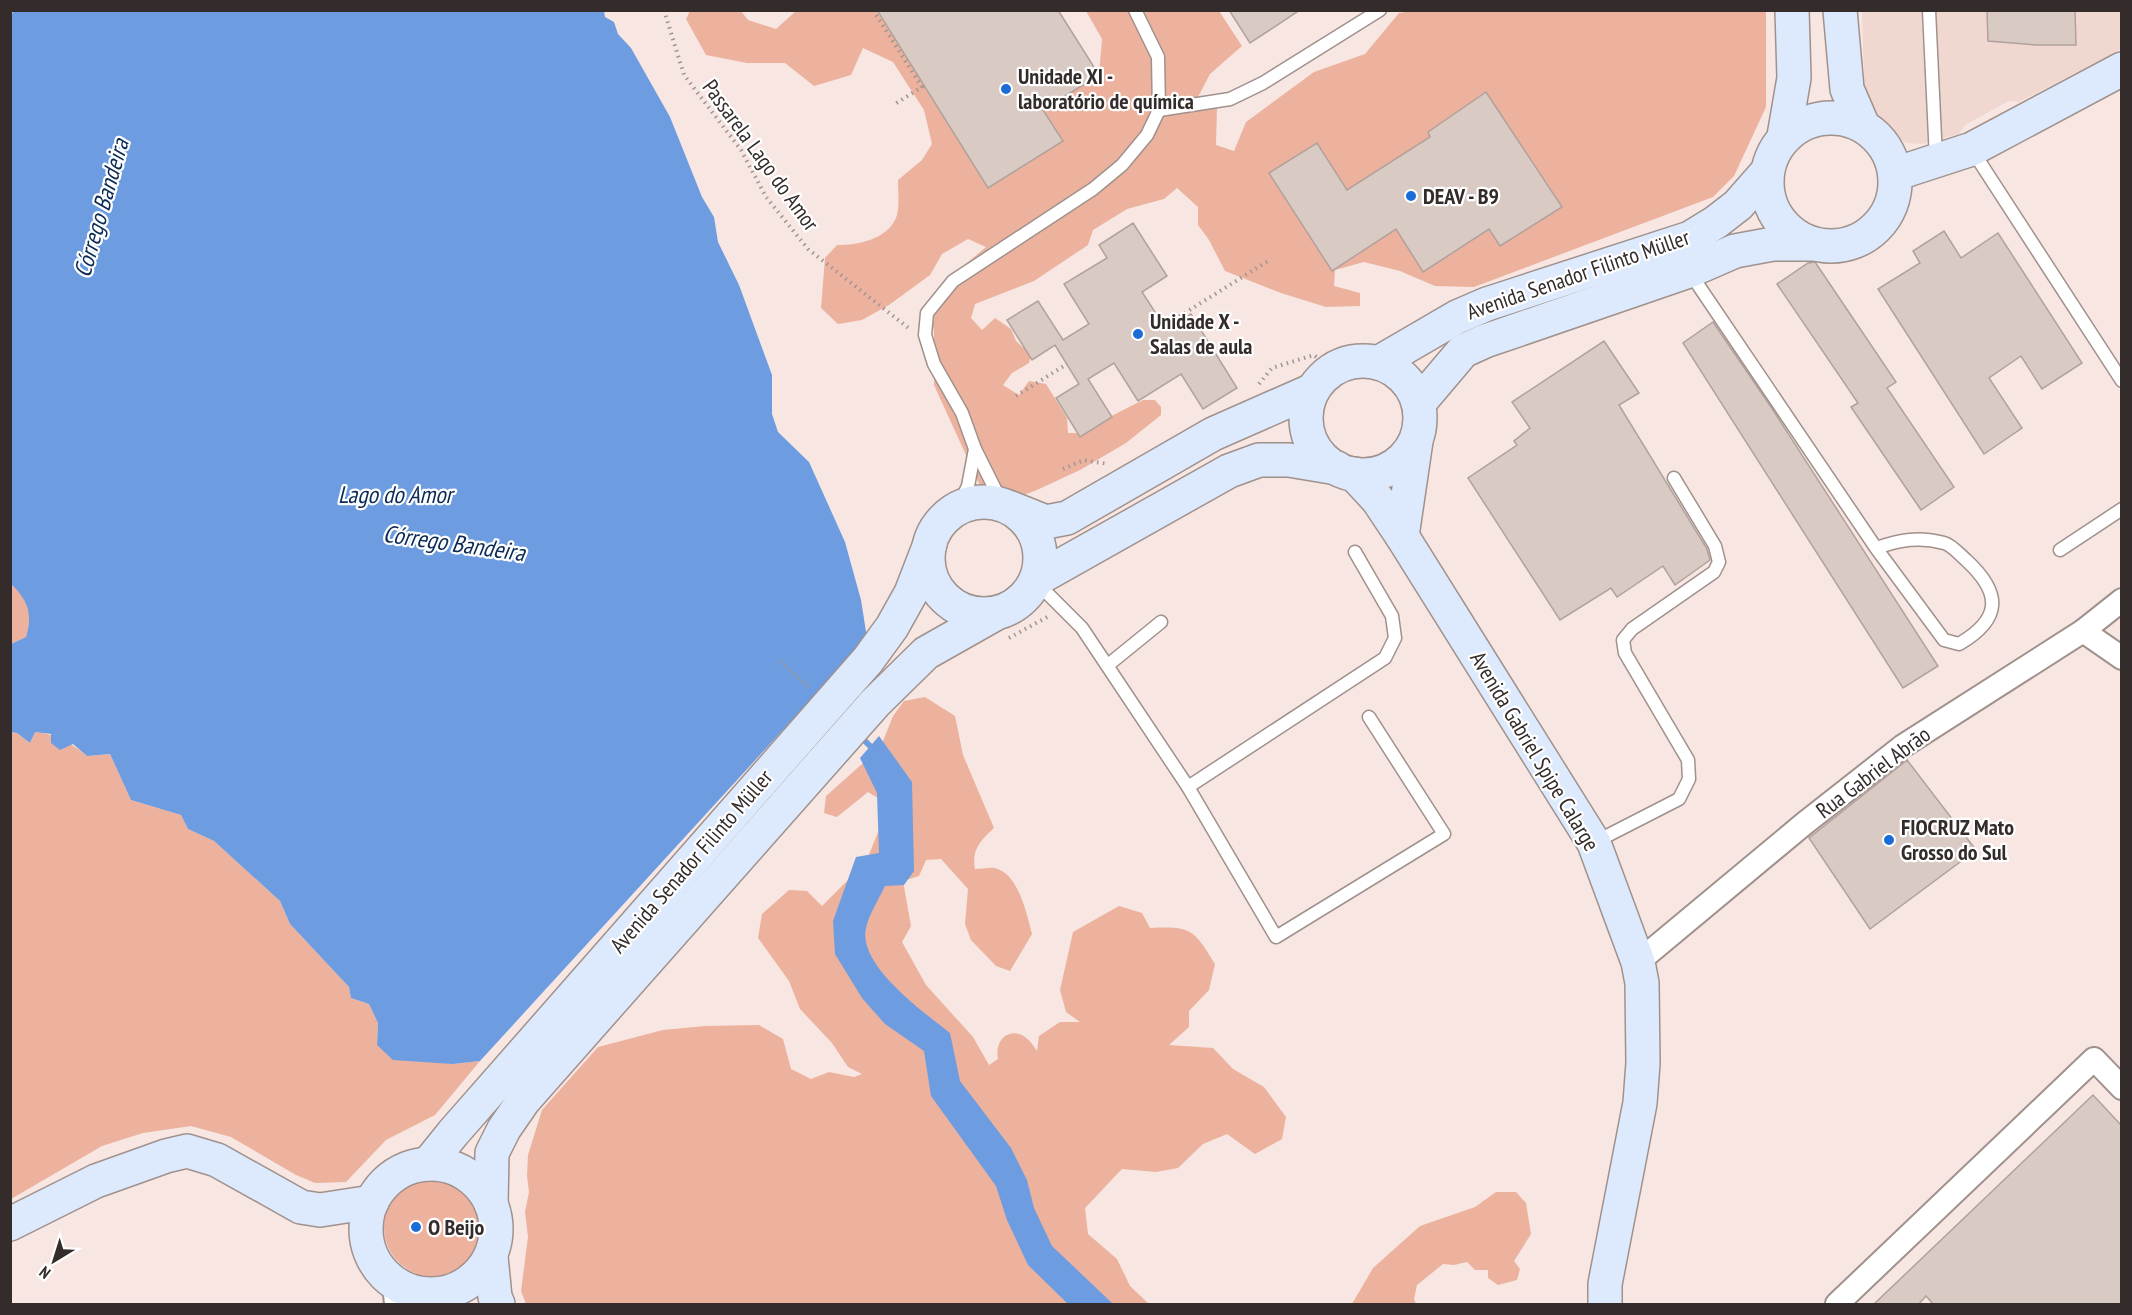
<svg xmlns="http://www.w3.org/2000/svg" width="2132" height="1315" font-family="'PT Sans Narrow',sans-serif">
  <rect width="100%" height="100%" fill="#f7e6e1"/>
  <path fill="#f0d8d0" d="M1862 11H2121V49L2019 102 2009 101 1965 125 1959 134 1923 144 1906 143 1884 128 1871 107 1864 81Z"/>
  <g fill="#ecb29e">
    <path d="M690 11H741L748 20 776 29 796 11H877L988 187 1062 140 1003 46 1099 75 1102 39 1086 11H1219L1242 46 1210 74 1197 99 1217 106 1216 145 1234 151 1246 122 1314 72 1365 54 1399 13 1411 11H1766V107L1734 176 1713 197 1474 287 1435 286 1400 271 1364 262 1335 270 1334 286 1360 293V306L1326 307 1281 293 1225 271 1209 240 1198 225V207L1177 188 1164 199 1127 209 1093 230 1088 245 1034 281 975 304 971 318 982 330 995 318 1011 329 1016 341 1031 355 1029 363 1012 373 1003 385 1019 395 1029 381 1046 384 1067 418 1068 433H1078L1143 400H1155L1161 407V415L1126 443 1080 470 1037 490 1013 499 982 490 934 385V332L931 314 941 285 986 247 968 239 942 254 930 275 889 305 862 320 838 324 821 308 825 258 837 245C858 245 886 240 896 218 900 208 898 191 898 180L922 160 932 144 924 110 893 62 863 48 851 75 814 86 785 63H747L706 55 686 19Z"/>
    <path d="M10 583C29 600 33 613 26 637L11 644Z"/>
    <path d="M925 697 955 716 963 755 994 828C981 840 971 850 975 869 981 869 989 867 994 868 1018 872 1027 914 1032 934L1010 971 996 966 971 940 965 924 968 889 941 859 926 860 919 876 903 881 911 926 902 942 926 985 973 1037 989 1065 998 1059C995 1045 1003 1030 1019 1034 1027 1036 1033 1045 1037 1051L1039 1036 1060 1022H1080L1066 1012 1060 990 1073 932 1119 906 1142 913 1150 928C1192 926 1194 930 1215 964L1209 990 1189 1011V1027L1169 1045 1213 1048 1233 1069 1264 1087 1286 1117 1282 1139 1255 1154 1227 1134 1203 1144 1178 1168 1156 1172 1122 1169 1085 1208 1088 1234 1117 1259 1130 1286 1149 1304H526L521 1291 528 1237 525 1212 529 1192 527 1176 528 1155 542 1110 598 1047 663 1030 705 1026 759 1025 783 1039 791 1069 811 1079 829 1072 854 1077 862 1074 848 1067 832 1043 800 1009 789 981 758 938 762 914 789 890 807 891 822 906 866 862 885 815 878 798 868 792 837 817 824 813 826 796 862 764 875 761 893 716 904 701Z"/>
    <path d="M10 732 17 733 30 743 35 732C56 734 70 742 87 756L110 754 131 800 181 815 188 829 214 841 280 901 290 924 349 987 351 998 369 1004 378 1023 377 1045 453 1064 480 1061 435 1115 386 1140 346 1182 315 1183 296 1175 231 1137 191 1126 143 1133 102 1146 11 1199Z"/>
    <circle cx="434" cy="1227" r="50"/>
    <path d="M1496 1192H1516L1526 1203 1531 1234 1514 1261 1520 1269 1517 1280 1498 1285 1488 1278V1270H1475L1467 1262 1454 1265 1443 1264 1417 1285 1414 1299 1416 1304H1352L1373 1268 1420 1226 1475 1207Z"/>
  </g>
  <g fill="#6d9ce0">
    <path d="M14 10 604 11 605 17 614 22 618 34 631 48 670 117 702 197 714 217 718 242 739 285 772 375V414L778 432 809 462 845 542 861 600 867 638 480 1061 453 1064 393 1060 377 1045 378 1023 369 1004 351 998 349 987 290 924 280 901 214 841 188 829 181 815 131 800 110 754 87 756 73 744 60 750 51 743V734L35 732 30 743 17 733 11 732V644L26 637C33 613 28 600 10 583V18Z"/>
    <path d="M879 736 912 782 914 871 904 885 885 886C879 899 869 914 866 928 857 965 925 1013 950 1033L960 1081 1011 1148 1027 1180 1034 1208 1052 1246 1113 1304H1068L1028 1265 1007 1220 996 1186 931 1096 924 1051 885 1024 862 998 835 954 833 921 856 857 879 853 877 793 860 758Z"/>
  </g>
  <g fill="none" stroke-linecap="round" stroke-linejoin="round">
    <path stroke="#6d9ce0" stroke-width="6" d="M863 739 875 751"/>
  </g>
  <g fill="#dacac4" stroke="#b1a19c" stroke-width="1.5">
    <path d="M877 10H1058L1099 75 1043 110 1063 141 988 188Z"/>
    <path d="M1229 10H1300L1250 43Z"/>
    <path d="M1987 10H2075L2076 45H2036L1988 41Z"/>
    <path d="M1486 92 1562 207 1500 246 1489 229 1423 272 1396 229 1332 271 1269 173 1317 143 1347 190 1430 137 1428 132Z"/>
    <path d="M1133 223 1167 276 1142 292 1166 329 1191 314 1237 388 1203 409 1181 374 1138 401 1114 363 1088 379 1112 417 1080 437 1056 398 1079 384 1055 345 1032 360 1007 320 1038 301 1063 340 1089 324 1064 284 1107 258 1099 245Z"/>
    <path d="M1944 231 1961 258 1998 233 2082 363 2042 389 2021 356 1989 378 2022 428 1984 454 1878 289 1920 263 1913 251Z"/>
    <path d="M1815 262 1896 382 1887 388 1954 487 1921 510 1851 407 1858 403 1777 284 1808 263Z"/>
    <path d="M1713 322 1771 407 1938 666 1903 688 1683 343Z"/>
    <path d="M1604 341 1639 393 1619 405 1707 549 1710 560 1675 585 1663 566 1617 597 1611 588 1560 620 1468 478 1517 445 1514 441 1530 428 1512 402Z"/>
    <path d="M1907 760 1976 850 1870 929 1809 838Z"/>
    <path d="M2093 1095 2121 1125V1305H1934L1926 1296 1918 1305H1873Z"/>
  </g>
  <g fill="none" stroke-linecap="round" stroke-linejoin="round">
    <g stroke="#a0918c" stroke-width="15">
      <g id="lane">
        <path d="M1929 10 1936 159"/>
        <path d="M1159 110 1230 99 1263 83 1380 10"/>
        <path d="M1972 150 2122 381"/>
        <path d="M1690 273 1876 548 1944 640 1959 644C2002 619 2002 593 1966 560 1960 555 1952 545 1944 543 1919 536 1900 540 1876 548"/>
        <path d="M1009 508 998 495 975 449 962 413 934 364 925 335 927 313 953 281 1093 189 1122 165 1147 135 1159 110 1158 57 1135 10"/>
        <path d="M957 509 968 486 975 449"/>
        <path d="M2060 550 2122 509"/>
        <path d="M1035 581 1082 628 1188 787 1385 658 1395 638 1392 616 1355 552"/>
        <path d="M1108 665 1161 622"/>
        <path d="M1188 787 1276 937 1444 834 1369 717"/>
        <path d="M1595 842 1679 799 1689 779 1688 760 1625 653 1623 640 1632 629 1714 572 1719 562 1715 546 1674 478"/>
      </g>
    </g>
    <g stroke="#a0918c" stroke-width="26">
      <g id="street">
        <path d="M2083 631 2122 658"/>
        <path d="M1638 962 1805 823 1903 746 2083 631 2122 600"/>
        <path d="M394 1283 396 1304"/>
        <path d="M422 1304 433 1295"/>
        <path d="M1837 1304 2094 1059 2122 1088"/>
      </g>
    </g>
    <g stroke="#a0918c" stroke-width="36">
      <g id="secondary">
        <path d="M1840 10 1847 89 1863 126"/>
        <circle cx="1831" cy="182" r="64"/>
        <path d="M1784 136 1794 78 1792 10"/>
        <path d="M1895 174 1972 149 2122 69"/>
        <circle cx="1363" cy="418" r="57"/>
        <path d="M1378 363 1457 317 1487 304 1690 238 1716 222 1738 205 1767 172"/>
        <path d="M1419 403 1463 351 1485 341 1689 271 1735 251 1773 244H1813"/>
        <path d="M1354 474 1378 500 1402 536 1594 843 1638 962 1642 983 1643 1063 1640 1103 1605 1284V1304"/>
        <circle cx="984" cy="558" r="56"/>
        <path d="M1011 508 1046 522 1067 518 1213 434 1313 390"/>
        <path d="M1402 536 1416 441"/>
        <path d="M1037 579 1229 471 1259 460H1289L1337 468"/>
        <path d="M428 1164 453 1133 868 660 892 627 911 593 930 544"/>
        <circle cx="431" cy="1229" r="65"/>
        <path d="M491 1204 492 1153 504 1129 524 1100 875 703 926 653 995 614"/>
        <path d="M10 1224 96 1181 166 1156 187 1151 217 1160 301 1207 320 1210 372 1202"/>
        <path d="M491 1257 495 1297 498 1304"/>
      </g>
    </g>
    <g stroke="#a29591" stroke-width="4" stroke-dasharray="1.5 4.5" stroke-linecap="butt">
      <path d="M664 10 684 75 741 150 766 197 808 249 911 330"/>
      <path d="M873 10 922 87 895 104"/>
      <path d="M1164 326 1268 261"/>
      <path d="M1259 384 1272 368 1314 355 1333 370"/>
      <path d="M1016 396 1067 364"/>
      <path d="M1063 469 1084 460 1108 464"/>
      <path d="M1009 638 1049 616"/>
      <path d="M780 661 811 689"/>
    </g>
    <use href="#lane" stroke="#fff" stroke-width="12"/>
    <use href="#street" stroke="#fff" stroke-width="22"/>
    <use href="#secondary" stroke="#ddeafd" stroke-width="33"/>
  </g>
  <g fill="#1a6cd6" stroke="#fff" stroke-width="2">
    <circle cx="1006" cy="89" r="6"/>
    <circle cx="1411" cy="196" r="6"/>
    <circle cx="1138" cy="334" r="6"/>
    <circle cx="1889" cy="840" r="6"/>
    <circle cx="416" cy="1227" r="6"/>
  </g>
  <g text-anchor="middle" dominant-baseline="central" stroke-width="4.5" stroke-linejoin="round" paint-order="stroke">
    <g font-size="22" font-weight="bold" fill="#332c2a" stroke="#fff" text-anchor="start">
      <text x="1018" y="76">Unidade XI -<tspan x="1018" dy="25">laboratório de química</tspan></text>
      <text x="1423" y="196">DEAV - B9</text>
      <text x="1150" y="321">Unidade X -<tspan x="1150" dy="25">Salas de aula</tspan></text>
      <text x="1901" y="827">FIOCRUZ Mato<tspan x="1901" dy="25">Grosso do Sul</tspan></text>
      <text x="428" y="1227">O Beijo</text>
    </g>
    <g font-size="22" fill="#332c2a" stroke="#fff">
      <text transform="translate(761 155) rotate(54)">Passarela Lago do Amor</text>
      <text transform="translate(1578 274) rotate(-19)">Avenida Senador Filinto Müller</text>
      <text transform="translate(1535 751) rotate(59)">Avenida Gabriel Spipe Calarge</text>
      <text transform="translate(1873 772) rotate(-37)">Rua Gabriel Abrão</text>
      <text transform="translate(691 861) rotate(-49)">Avenida Senador Filinto Müller</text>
    </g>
    <g font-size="24" font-style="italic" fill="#0b2a55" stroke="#fff">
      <text transform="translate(101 208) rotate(-74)">Córrego Bandeira</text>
      <text x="395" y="494">Lago do Amor</text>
      <text transform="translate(454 543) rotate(8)">Córrego Bandeira</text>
    </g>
  </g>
  <rect width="2132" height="1315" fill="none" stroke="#332c2a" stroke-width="24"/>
  <g transform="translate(54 1261) rotate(218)" stroke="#ffffff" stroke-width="4.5" paint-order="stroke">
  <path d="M0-4.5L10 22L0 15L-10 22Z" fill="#332c2a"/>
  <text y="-9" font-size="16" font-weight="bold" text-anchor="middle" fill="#332c2a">N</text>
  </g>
</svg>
